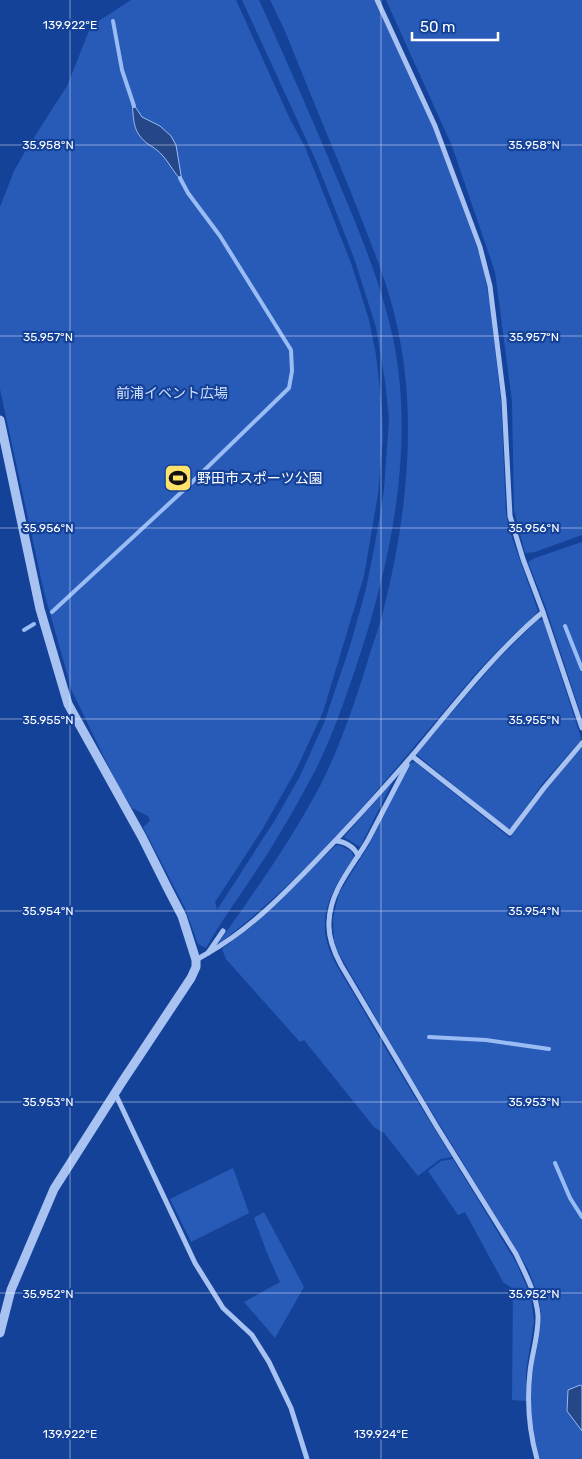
<svg xmlns="http://www.w3.org/2000/svg" width="582" height="1459" font-family="Rubik,'Noto Sans JP',sans-serif">
  <rect width="100%" height="100%" fill="#154299"/>
  <g fill="#285bb7">
    <path d="M131 0H236L289 117 305 147 351 263 369 320 376 355 382 408 383 438 378 494 364 576 323 712 296 770 262 830 215 902 217 910 275 820 299 778 324 723 350 646 366 589 375 544 384 490 389 419 385 381 376 327 354 258 317 163 242 0H259C287 62 315 125 341 188 362 238 383 289 394 343 415 451 390 567 355 670 344 702 333 734 318 765 299 801 279 837 256 871 239 897 221 921 206 948L198 944 185 908 143 827 150 821 148 816 132 808 116 782 72 691 44 592 0 389V207L14 171 26 150 67 86 91 26Z"/>
    <path d="M270 0H374L433 126 482 261 490 305 501 402 506 513 510 532 538 611C533 619 523 625 516 632 501 647 486 662 472 678 392 772 316 871 217 945 254 893 291 841 321 784 341 744 355 702 368 660 373 643 380 626 384 608 406 520 417 425 399 335 390 287 370 241 352 195 330 141 307 86 285 31Z"/>
    <path d="M386 0H582V535L535 552 525 553 514 510 512 401 495 272 452 146Z"/>
    <path d="M582 542V718L546 608 528 562 535 558Z"/>
    <path d="M538 620H543L581 738 580 741 543 783 511 828 507 829 416 754 498 659Z"/>
    <path d="M582 747V1459H540C531 1435 530 1396 533 1371 535 1353 541 1335 541 1317 541 1301 534 1284 528 1269L408 1073 338 952 334 941 333 919 339 893 369 845 409 763 415 762 510 838 547 788Z"/>
    <path d="M392 783 360 847 344 837 391 783Z"/>
    <path d="M339 845 351 851 354 857C339 880 323 902 325 931 327 957 347 980 359 1003 389 1055 420 1106 452 1157L440 1159 418 1176 384 1133 374 1127 304 1040 300 1042 226 959 222 949 257 922 335 846Z"/>
    <path d="M453 1159 517 1264 531 1297 534 1322 526 1371V1401L512 1400 513 1289 503 1282 465 1212 458 1215 428 1171 441 1161Z"/>
    <path d="M233 1168 249 1213 191 1242 170 1199Z"/>
    <path d="M264 1212 304 1287 275 1338 244 1302 280 1282 269 1258 254 1218Z"/>
  </g>
  <g fill="#254687" stroke="#9abcf5">
    <path d="M132 102 142 117 160 126 171 136 176 145 182 181C174 173 170 164 163 156 159 151 153 147 148 144 132 132 134 120 132 102Z"/>
    <path d="M580 1385 582 1386V1431L567 1411 568 1390Z"/>
  </g>
  <g fill="none" stroke-linecap="round" stroke-linejoin="round">
    <g stroke="#9abcf5" stroke-width="4">
      <path d="M113 21 122 70 134 106"/>
      <path d="M52 612 186 488 289 388 292 371 291 350 220 236 188 193 180 178"/>
      <path d="M565 626 582 669"/>
      <path d="M24 630 34 624"/>
      <path d="M429 1037 486 1040 549 1049"/>
      <path d="M555 1163 570 1198 582 1217"/>
    </g>
    <g stroke="#a8c3f2" stroke-width="5">
      <path d="M543 612 582 728"/>
      <path d="M412 756 510 833 544 788 582 743"/>
      <path d="M407 765C394 790 381 815 368 840 353 866 330 890 329 922 328 937 334 952 341 965L437 1127 516 1254C525 1273 536 1293 538 1315 539 1334 532 1353 530 1372 527 1400 529 1431 537 1459"/>
      <path d="M335 841C344 841 355 847 358 856"/>
      <path d="M208 953C247 931 278 900 309 868 344 832 378 795 411 757 453 707 493 654 543 612L523 559 510 516 504 400 490 286 480 247 435 126 377 0"/>
      <path d="M196 960 208 953 223 931"/>
      <path d="M115 1093 195 1263 223 1308 252 1335 269 1362 291 1408 307 1459"/>
    </g>
    <path stroke="#a8c3f2" stroke-width="9" d="M0 420 40 609 68 704 142 837 168 889 182 916 196 960V967L191 978 122 1082 54 1189 11 1290 0 1333"/>
  </g>
  <path fill="none" stroke="#fff" stroke-width="1" stroke-opacity="0.45" d="M70 0V1459M381 0V1459M0 145H582M0 336H582M0 528H582M0 719H582M0 911H582M0 1102H582M0 1293H582"/>
  <defs>
    <g id="stadium-square" transform="scale(1.4375)"><rect x="-9" y="-9" width="18" height="18" rx="4" fill="#ffe26a" stroke="#154299"/><path d="M0-5a6.5 5 0 1 0 0 10a6.5 5 0 1 0 0-10ZM-3.5-1.8h7v3.6h-7Z" fill="#111"/></g>
  </defs>
  <g fill-rule="evenodd">
    <use href="#stadium-square" x="178" y="478"/>
  </g>
  <g text-anchor="middle" dominant-baseline="central" stroke-width="4.5" stroke-linejoin="round" paint-order="stroke">
    <g font-size="14" fill="#d0e0fd" stroke="#154299">
      <text x="172" y="393">前浦イベント広場</text>
    </g>
    <g font-size="14" fill="#fff" stroke="#154299" text-anchor="start">
      <text x="197" y="478">野田市スポーツ公園</text>
    </g>
  </g>
  <g font-size="12" text-anchor="middle" fill="#fff" stroke="#154299" stroke-width="4.5" stroke-linejoin="round" paint-order="stroke">
    <text x="70" y="29">139.922°E</text>
    <text x="48" y="149">35.958°N</text>
    <text x="534" y="149">35.958°N</text>
    <text x="48" y="341">35.957°N</text>
    <text x="534" y="341">35.957°N</text>
    <text x="48" y="532">35.956°N</text>
    <text x="534" y="532">35.956°N</text>
    <text x="48" y="724">35.955°N</text>
    <text x="534" y="724">35.955°N</text>
    <text x="48" y="915">35.954°N</text>
    <text x="534" y="915">35.954°N</text>
    <text x="48" y="1106">35.953°N</text>
    <text x="534" y="1106">35.953°N</text>
    <text x="48" y="1298">35.952°N</text>
    <text x="534" y="1298">35.952°N</text>
    <text x="70" y="1438">139.922°E</text>
    <text x="381" y="1438">139.924°E</text>
  </g>
  <path d="M412 32v8h86v-8" fill="none" stroke="#ffffff" stroke-width="2.5"/>
  <text x="420" y="32" font-size="15" fill="#ffffff" stroke="#154299" stroke-width="4" paint-order="stroke">50 m</text>
</svg>
